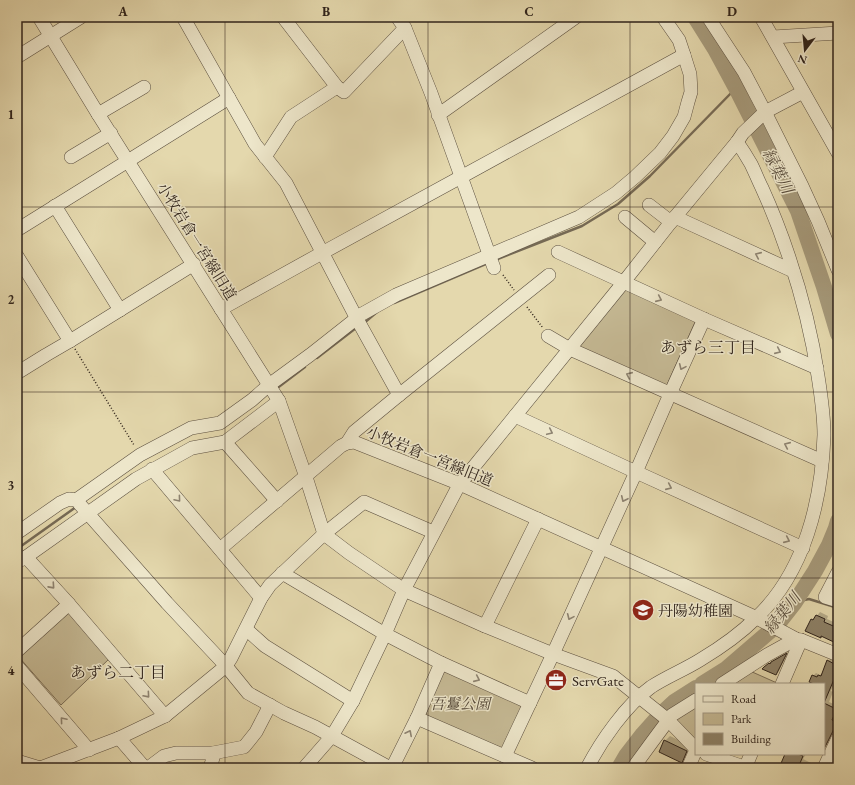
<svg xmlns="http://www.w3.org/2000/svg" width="855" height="785" font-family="'EB Garamond','Noto Serif JP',serif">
  <rect width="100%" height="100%" fill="#e4d8ad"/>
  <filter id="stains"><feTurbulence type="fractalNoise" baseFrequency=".005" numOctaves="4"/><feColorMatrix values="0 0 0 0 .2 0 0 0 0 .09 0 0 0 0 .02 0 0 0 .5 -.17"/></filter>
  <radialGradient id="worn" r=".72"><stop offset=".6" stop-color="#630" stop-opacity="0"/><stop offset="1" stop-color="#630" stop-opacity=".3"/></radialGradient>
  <g fill="#c5b994" stroke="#7a6e58">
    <path d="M625 289 696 320 666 387 578 348Z"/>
    <path d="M67 611 109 659 61 705 18 656Z"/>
    <path d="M444 669 525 705 504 749 425 716Z"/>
    <path d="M750 671 777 683V684H729Z"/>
    <path d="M696 704V743L673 719Z"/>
  </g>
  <g fill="#0003">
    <path d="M820 612 828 616 827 619 838 624V643L822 635 820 637 812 620 815 616 816 617Z"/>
    <path d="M788 652 779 671 776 674 764 667 768 664Z"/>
    <path d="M831 658 838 662V673L831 691 833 692 829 702 836 705 835 706 838 708 834 717 838 719V722L826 746 824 748V684H809L813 676 816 673 820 675 822 673H823L828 661Z"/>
    <path d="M670 736 691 746 686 756 681 761 665 741Z"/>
    <path d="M786 754H806L803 759 813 764V765L820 768H780Z"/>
    <path d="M838 759V768H834Z"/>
    <path d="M712 761 728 768H706Z"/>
    <path d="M654 764 663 768H650Z"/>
  </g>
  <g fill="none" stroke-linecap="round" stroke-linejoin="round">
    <g stroke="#766a55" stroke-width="2.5">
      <path d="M495 260 582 226 618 204 650 176 736 88"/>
      <path d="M394 303 488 263"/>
      <path d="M364 323 377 312"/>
      <path d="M317 358 356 328"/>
      <path d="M276 389 305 367"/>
      <path d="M17 549 76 507"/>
      <path d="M795 602 809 599 838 608"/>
    </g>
    <g stroke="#a69a7b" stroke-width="16">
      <path d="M695 17 715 49 736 88 798 211 824 287 838 334"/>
      <path d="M702 684 726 669 777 625 795 602 815 571 829 545 836 528 838 521"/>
      <path d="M619 768 626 756 643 734 659 716 674 702 696 688"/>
    </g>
  </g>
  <g fill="#8d8167" stroke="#2f231b">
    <path d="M816 615 825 619 824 622 838 628V644L821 636V638L805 631 811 619 813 620Z"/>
    <path d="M787 653 776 675 762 669 764 667 769 663 770 664 771 662Z"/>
    <path d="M827 660 838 666V670L824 703 834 708 833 709 836 711 832 720 837 723 824 749V684H814L809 682 812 675 817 677 818 675 821 676Z"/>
    <path d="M664 740 687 751 682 763 659 752Z"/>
    <path d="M785 754H798L803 756 798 768H779Z"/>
  </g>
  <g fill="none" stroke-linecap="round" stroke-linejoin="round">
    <g stroke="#5c5040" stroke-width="14">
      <g id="minor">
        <path d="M39 17 98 114 279 401 306 477 324 534 349 553 404 590 485 626 553 654 613 676 668 720 696 749"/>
        <path d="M183 17 255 144 286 183 357 319 399 395"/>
        <path d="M283 17 337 87 344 92 405 28"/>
        <path d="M397 17 405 28 431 93 494 268"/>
        <path d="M708 17 744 72 765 112 802 186 818 221 838 270"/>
        <path d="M761 17 838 153"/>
        <path d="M773 37 838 33"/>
        <path d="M17 57 81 17"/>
        <path d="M98 114 144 87"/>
        <path d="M438 115 576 17"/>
        <path d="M71 157 111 133"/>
        <path d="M265 157 291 117 337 87"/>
        <path d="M649 205 671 222"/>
        <path d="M55 206 120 310"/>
        <path d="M625 217 655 242"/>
        <path d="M675 217 793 271"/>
        <path d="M17 230 229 98"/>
        <path d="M558 252 704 319 817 368"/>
        <path d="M17 256 70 341"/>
        <path d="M221 309 322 253 461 177 684 55"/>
        <path d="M548 336 570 349 822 461"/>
        <path d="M17 373 46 355 70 341 194 264"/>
        <path d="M515 416 636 472 803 548"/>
        <path d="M225 442 277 501"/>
        <path d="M347 443 354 432 399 395 549 275"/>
        <path d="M152 469 261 598"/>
        <path d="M76 500 140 455 191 428 220 423 252 400 269 385 310 355 362 314 396 295 579 217 616 193 635 177 660 153 673 136 684 117 688 102 691 92 690 74 684 55 679 40 663 17"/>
        <path d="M17 533 60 503 69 499 76 500 167 603 226 666 248 693 284 713 315 727 390 768"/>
        <path d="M220 549 341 446 347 443 354 442 460 484 757 618 796 639 801 640 838 655"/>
        <path d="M26 557 69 604 165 716"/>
        <path d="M17 562 26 557 136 479 192 448 225 442 279 401"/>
        <path d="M838 572 825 597 838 601"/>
        <path d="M282 573 385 634 441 663 530 703"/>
        <path d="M485 626 538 519"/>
        <path d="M246 629 265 646 353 701"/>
        <path d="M17 651 69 604"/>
        <path d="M17 666 89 750"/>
        <path d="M722 684 767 655 796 639"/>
        <path d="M782 684 801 640"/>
        <path d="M417 718 532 768"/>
        <path d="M119 738 145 768"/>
        <path d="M706 754 747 768"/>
        <path d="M505 756 553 654 636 472 670 394 704 319"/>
        <path d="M17 761 40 768"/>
        <path d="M40 768 119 738 165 716 226 666 231 658 261 598 270 585 324 534 364 502 433 532"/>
        <path d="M148 768 164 756 176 753H213L244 747 256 732 270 705"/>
        <path d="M210 768 213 758V753"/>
        <path d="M304 768 332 736 353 701 385 634 404 590 459 485 623 283 671 222 737 142 743 133 765 112 803 92"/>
        <path d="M392 768 417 718 441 663"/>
        <path d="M587 768C601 741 626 705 651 687 666 677 684 670 700 660 720 648 740 634 756 618 805 572 822 500 824 435 824 415 821 395 818 376 812 335 802 296 789 257 781 233 772 210 762 188 758 180 755 172 751 164 747 157 742 149 737 142"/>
        <path d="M633 768 652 742 672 715 696 700"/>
        <path d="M688 768 696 750"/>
        <path d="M745 768 751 754"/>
        <path d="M824 768 838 738"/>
      </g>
    </g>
    <g stroke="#2f231b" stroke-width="1.5" stroke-dasharray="1 2" stroke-linecap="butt">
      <path d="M503 275 514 290"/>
      <path d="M527 307 543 328"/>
      <path d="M75 349 134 445"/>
    </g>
    <use href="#minor" stroke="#ede6ca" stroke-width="13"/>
  </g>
  <defs><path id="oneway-chevron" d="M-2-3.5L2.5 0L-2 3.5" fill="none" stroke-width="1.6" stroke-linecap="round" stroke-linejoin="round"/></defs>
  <g stroke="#8e8472">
    <use href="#oneway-chevron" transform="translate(758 255) rotate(-156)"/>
    <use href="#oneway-chevron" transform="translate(659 299) rotate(24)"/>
    <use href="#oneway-chevron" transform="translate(778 351) rotate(24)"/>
    <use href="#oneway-chevron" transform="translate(682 367) rotate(114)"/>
    <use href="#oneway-chevron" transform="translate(629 375) rotate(-156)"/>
    <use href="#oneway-chevron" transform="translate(550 432) rotate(25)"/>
    <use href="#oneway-chevron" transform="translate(787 445) rotate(-156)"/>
    <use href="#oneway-chevron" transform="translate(669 487) rotate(24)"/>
    <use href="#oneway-chevron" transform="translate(178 499) rotate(50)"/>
    <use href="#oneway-chevron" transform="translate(624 499) rotate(115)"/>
    <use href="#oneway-chevron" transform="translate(787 540) rotate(24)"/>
    <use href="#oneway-chevron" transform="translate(52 586) rotate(48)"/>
    <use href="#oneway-chevron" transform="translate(570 617) rotate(114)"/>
    <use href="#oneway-chevron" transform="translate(477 679) rotate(24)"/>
    <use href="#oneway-chevron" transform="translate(147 695) rotate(49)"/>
    <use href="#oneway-chevron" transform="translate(63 720) rotate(-130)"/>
    <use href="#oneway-chevron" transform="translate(409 733) rotate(-63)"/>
  </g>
  <path fill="none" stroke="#2f231b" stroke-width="1" stroke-opacity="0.55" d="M225 17V768M428 17V768M630 17V768M17 207H838M17 392H838M17 578H838"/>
  <defs>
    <g id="school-disc" transform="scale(1.15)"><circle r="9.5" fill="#8f2418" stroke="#ede6ca"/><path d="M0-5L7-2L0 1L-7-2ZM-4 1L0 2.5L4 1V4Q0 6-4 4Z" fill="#fff"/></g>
    <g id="office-disc" transform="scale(1.15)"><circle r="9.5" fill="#8f2418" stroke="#ede6ca"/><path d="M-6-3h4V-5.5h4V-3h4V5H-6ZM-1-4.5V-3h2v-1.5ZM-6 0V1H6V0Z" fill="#fff"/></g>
  </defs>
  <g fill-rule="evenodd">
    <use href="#school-disc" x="643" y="610"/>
    <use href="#office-disc" x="556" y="680"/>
  </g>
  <g text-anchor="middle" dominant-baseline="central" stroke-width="3" stroke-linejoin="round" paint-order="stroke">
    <g font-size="15" fill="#2f231b" stroke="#ede6ca">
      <text transform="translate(197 241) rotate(58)">小牧岩倉一宮線旧道</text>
      <text transform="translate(430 456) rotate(22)">小牧岩倉一宮線旧道</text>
    </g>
    <g font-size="15" fill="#2f231b" stroke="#ede6ca" text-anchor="start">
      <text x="658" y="610">丹陽幼稚園</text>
      <text x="572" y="680">ServGate</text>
    </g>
    <g font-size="15" font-style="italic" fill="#544839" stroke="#ede6ca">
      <text x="460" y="703">吾鬘公園</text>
    </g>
    <g font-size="16" font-style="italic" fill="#594d3d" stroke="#ede6ca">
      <text transform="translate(778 171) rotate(63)">縁葉川</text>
      <text transform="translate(782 613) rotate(-51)">縁葉川</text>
    </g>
    <g font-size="16" fill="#2f231b" stroke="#ede6ca">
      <text x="708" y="347">あずら三丁目</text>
      <text x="118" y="672">あずら二丁目</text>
    </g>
  </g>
  <rect width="855" height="785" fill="none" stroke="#e4d8ad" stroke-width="44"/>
  <rect x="695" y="683" width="130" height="72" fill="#ede6ca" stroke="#a19884"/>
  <rect x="703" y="696" width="20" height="6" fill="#ede6ca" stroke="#a19884"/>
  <text x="731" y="703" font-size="12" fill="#2f231b">Road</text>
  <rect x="703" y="713" width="20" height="12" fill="#c5b994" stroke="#a19884"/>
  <text x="731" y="723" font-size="12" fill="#2f231b">Park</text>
  <rect x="703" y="733" width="20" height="12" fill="#8d8167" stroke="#a19884"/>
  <text x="731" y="743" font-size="12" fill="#2f231b">Building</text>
  <g transform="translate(805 50) rotate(196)" stroke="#ede6ca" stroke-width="3" paint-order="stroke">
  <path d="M0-3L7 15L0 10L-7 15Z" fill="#2f231b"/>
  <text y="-6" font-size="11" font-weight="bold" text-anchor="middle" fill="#2f231b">N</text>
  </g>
  <rect x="22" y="22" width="811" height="741" fill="none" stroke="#2f231b" stroke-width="1.5"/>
  <g font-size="13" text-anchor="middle" font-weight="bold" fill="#2f231b">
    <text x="123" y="16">A</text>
    <text x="326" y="16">B</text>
    <text x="529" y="16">C</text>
    <text x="732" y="16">D</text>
    <text x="11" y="119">1</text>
    <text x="11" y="304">2</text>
    <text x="11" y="490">3</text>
    <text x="11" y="675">4</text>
  </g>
  <rect width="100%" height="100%" filter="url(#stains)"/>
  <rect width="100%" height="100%" fill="url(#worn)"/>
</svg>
